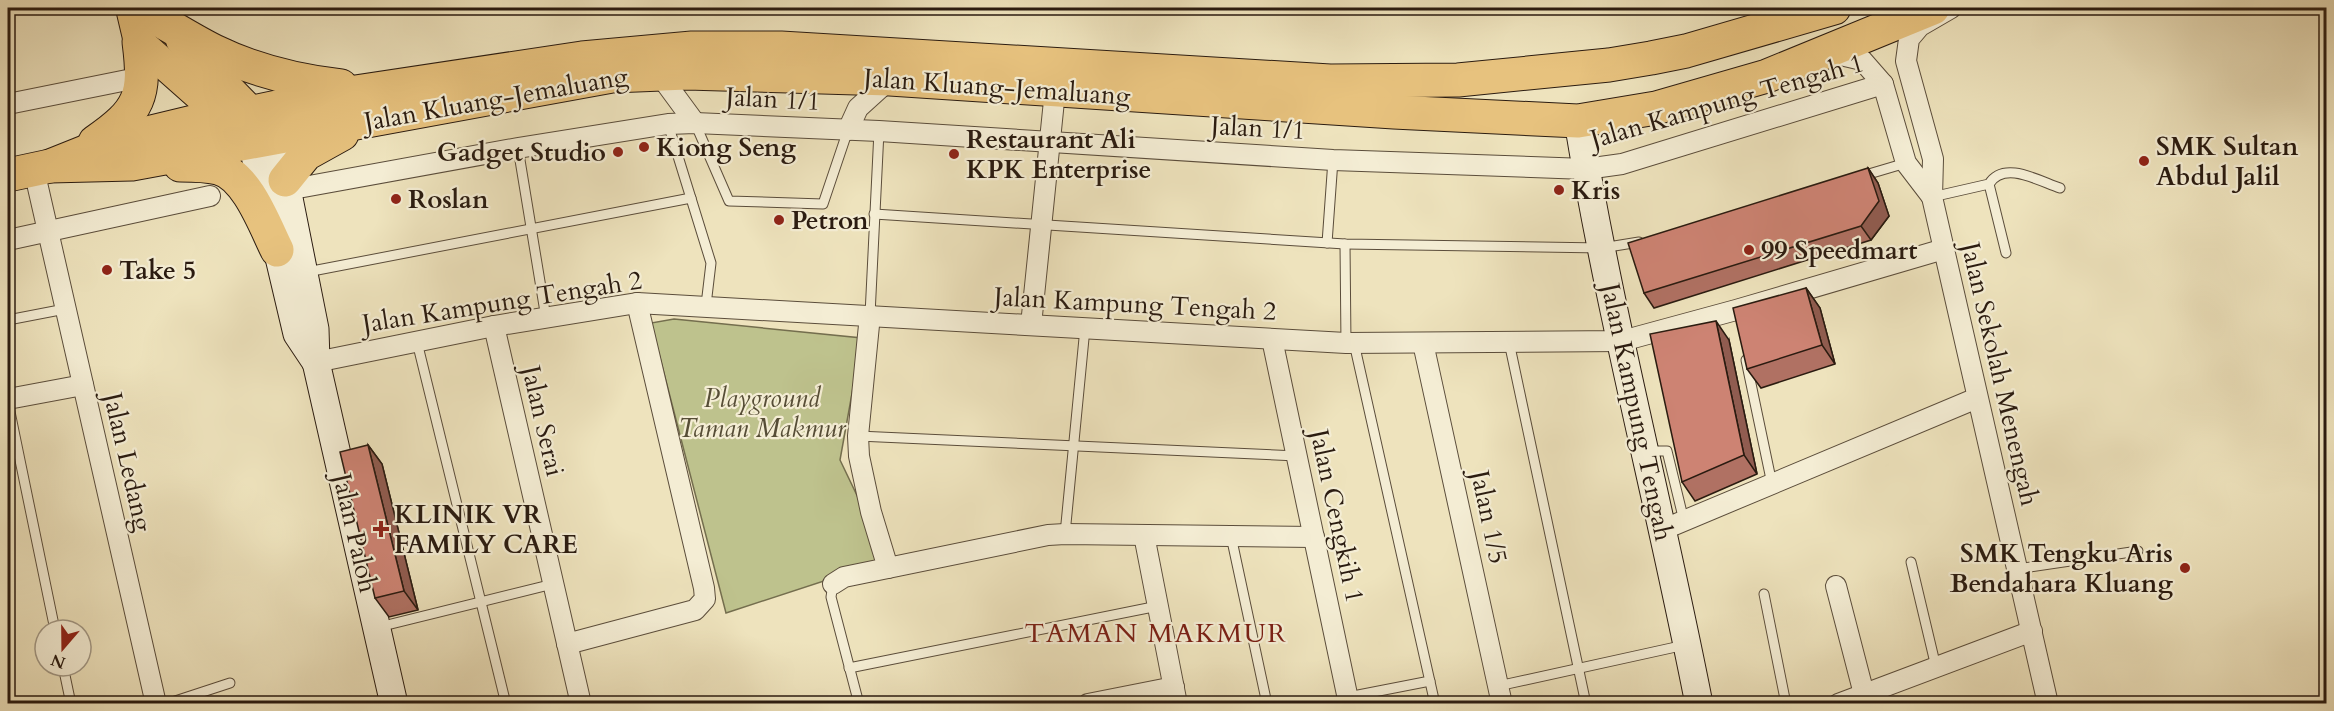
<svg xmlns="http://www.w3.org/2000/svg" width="2334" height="711" font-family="Cardo,serif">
  <rect width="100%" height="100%" fill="#eee3bd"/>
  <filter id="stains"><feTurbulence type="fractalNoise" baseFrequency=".00333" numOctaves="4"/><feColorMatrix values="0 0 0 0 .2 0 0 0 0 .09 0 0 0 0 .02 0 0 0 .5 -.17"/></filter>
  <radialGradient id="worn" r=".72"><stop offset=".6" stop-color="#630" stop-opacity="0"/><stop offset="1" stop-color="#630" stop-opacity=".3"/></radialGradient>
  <path fill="#bec28d" stroke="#746e4e" stroke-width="1.5" d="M674 319 862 338 840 460 888 560 726 613 651 323Z"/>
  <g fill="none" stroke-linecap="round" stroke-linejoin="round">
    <g stroke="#5b4d3b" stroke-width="11">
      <g id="lane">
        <path d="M695 123 729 201 823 204 848 130"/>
        <path d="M668 124 711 263 706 305"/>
        <path d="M518 148 546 318"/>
        <path d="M1862 176 1906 163"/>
        <path d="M1989 184 2006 253"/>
        <path d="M1932 197 1989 184C2004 160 2039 181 2060 188"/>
        <path d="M874 214 1345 244 1602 248 1639 242"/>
        <path d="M1327 243 1333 160"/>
        <path d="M1345 244 1346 343"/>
        <path d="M307 272 691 198"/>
        <path d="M870 315 879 131"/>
        <path d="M8 320 65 309"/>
        <path d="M417 342 506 704"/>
        <path d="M1509 342 1586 704"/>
        <path d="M1354 343 1435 704"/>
        <path d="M1746 360 1772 484"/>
        <path d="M8 402 55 630"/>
        <path d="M858 436 1297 456"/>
        <path d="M1648 451H1667L1684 521"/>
        <path d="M1065 534 1085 328"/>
        <path d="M1231 536 1267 704"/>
        <path d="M1911 562 1936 667"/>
        <path d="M2017 569 2138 551"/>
        <path d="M833 584 831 597 859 704"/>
        <path d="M1764 594 1786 704"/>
        <path d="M379 627 553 584"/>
        <path d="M63 666 71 704"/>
        <path d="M849 668 1158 606"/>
        <path d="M1498 686 1685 645"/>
        <path d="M1348 697 1430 681"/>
        <path d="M166 704 230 683"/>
      </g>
    </g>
    <g stroke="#5b4d3b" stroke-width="22">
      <g id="street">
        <path d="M1951 8 1920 26 1909 39 1906 61 1933 159 1932 197 2048 704"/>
        <path d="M1828 52 1862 60 1883 84 1906 163 1932 197"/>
        <path d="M659 74 695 123"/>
        <path d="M8 104 142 77"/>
        <path d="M848 130 858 108 890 79"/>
        <path d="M34 170 156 704"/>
        <path d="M287 190 518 148 668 124 695 123 879 131 1333 160 1586 169 1622 164 1883 84"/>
        <path d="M8 240 210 196"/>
        <path d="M870 315 858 436 859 456 871 512 888 568"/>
        <path d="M1031 325 1055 91"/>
        <path d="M494 326 581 704"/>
        <path d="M1272 339 1349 704"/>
        <path d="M1423 343 1502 704"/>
        <path d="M316 362 494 326 637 303 1346 343 1622 341 1736 310 1944 249"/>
        <path d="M8 399 83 385"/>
        <path d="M1662 530 1977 398"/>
        <path d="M1144 535 1177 704"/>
        <path d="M833 584 844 577 1048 535 1065 534 1314 537"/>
        <path d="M1836 586 1864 694"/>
        <path d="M567 644 695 610 705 599 704 588 637 303"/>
        <path d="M1088 704 1174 687"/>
        <path d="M1838 704 2032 631"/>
      </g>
    </g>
    <g stroke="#2a1b10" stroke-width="29">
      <g id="secondary">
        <path d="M1578 121C1610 317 1661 509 1699 704"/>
        <path d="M277 138 315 329 316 362 394 704"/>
        <path d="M252 143 297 334 315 361"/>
      </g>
    </g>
    <g stroke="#2a1b10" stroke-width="32">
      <g id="primary">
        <path d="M131 8 139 42 236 128"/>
        <path d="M181 40 267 128"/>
      </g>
    </g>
    <g stroke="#2a1b10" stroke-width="35">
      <g id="highway">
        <path d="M161 21C178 31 196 42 214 51 253 70 297 81 341 86"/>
        <path d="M95 142C140 111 146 96 139 42"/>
        <path d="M180 165C192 165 206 165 218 168 247 175 265 226 277 250"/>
        <path d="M50 166 132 164 612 76 687 73 890 79 1394 112 1578 121 1656 108 1767 76 1933 8"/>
        <path d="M8 175 50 166 110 142 222 115 253 112 329 96 582 58 692 48H781L1330 81 1458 80 1609 65 1651 58 1686 51 1834 8"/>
        <path d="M285 180 306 154 342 134"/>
      </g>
    </g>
    <use href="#lane" stroke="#f4edd4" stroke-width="9"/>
    <use href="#street" stroke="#f4edd4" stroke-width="20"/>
    <use href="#secondary" stroke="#f4edd4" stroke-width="27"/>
    <use href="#primary" stroke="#e7c27e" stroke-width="30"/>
    <use href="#highway" stroke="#e7c27e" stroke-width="33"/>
  </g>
  <g fill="#b07163" stroke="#2a1b10" stroke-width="1.5">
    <path d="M1868 168 1878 183 1889 216 1871 240 1654 308 1644 293Z"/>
    <path d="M1806 288 1820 308 1835 364 1761 388 1747 369Z"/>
    <path d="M1729 340 1757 474 1695 501 1682 482Z"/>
    <path d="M368 445 382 464 418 610 389 617 375 598Z"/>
  </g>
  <g fill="#905c50" stroke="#2a1b10" stroke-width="1.5">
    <path d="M1868 168 1878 183 1889 216 1871 240 1861 226Z"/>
    <path d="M1806 288 1820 308 1835 364 1822 345Z"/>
    <path d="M1716 321 1729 340 1757 474 1744 455Z"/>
    <path d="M368 445 382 464 418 610 404 591Z"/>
  </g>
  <g fill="#cd8373" stroke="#2a1b10" stroke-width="1.5">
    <path d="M1868 168 1879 201 1861 226 1644 293 1628 243Z"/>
    <path d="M1806 288 1822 345 1747 369 1733 308Z"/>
    <path d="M1716 321 1744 455 1682 482 1650 334Z"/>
    <path d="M368 445 404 591 375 598 340 452Z"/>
  </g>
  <g fill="#8f2418" stroke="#f4edd4" stroke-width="2">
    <circle cx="644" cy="147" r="6"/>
    <circle cx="618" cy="152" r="6"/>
    <circle cx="954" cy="154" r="6"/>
    <circle cx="2144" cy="161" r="6"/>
    <circle cx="1559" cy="190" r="6"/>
    <circle cx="396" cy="199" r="6"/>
    <circle cx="779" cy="220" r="6"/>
    <circle cx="1749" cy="250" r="6"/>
    <circle cx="107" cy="270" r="6"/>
    <path d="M378 520h6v6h6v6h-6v6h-6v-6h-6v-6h6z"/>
    <circle cx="2185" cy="568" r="6"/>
  </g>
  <g text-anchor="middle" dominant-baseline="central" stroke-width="4.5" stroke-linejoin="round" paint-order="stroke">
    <g font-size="26" fill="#2a1b10" stroke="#f4edd4">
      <text transform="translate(997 87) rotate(4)">Jalan Kluang-Jemaluang</text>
      <text transform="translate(496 99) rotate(-10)">Jalan Kluang-Jemaluang</text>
      <text transform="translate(773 99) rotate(3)">Jalan 1/1</text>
      <text transform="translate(1727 101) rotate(-16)">Jalan Kampung Tengah 1</text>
      <text transform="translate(1258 128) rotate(3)">Jalan 1/1</text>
      <text transform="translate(502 302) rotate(-9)">Jalan Kampung Tengah 2</text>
      <text transform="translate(1135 304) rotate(3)">Jalan Kampung Tengah 2</text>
      <text transform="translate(2000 374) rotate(77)">Jalan Sekolah Menengah</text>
      <text transform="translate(1637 412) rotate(78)">Jalan Kampung Tengah</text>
      <text transform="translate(543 421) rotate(77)">Jalan Serai</text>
      <text transform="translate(128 462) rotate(77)">Jalan Ledang</text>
      <text transform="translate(1337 516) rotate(78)">Jalan Cengkih 1</text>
      <text transform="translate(1489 517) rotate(78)">Jalan 1/5</text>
      <text transform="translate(355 533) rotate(77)">Jalan Paloh</text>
    </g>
    <g font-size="26" font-weight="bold" fill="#2a1b10" stroke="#f4edd4" text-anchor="start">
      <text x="966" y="139">Restaurant Ali<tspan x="966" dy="30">KPK Enterprise</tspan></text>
      <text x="2156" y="146">SMK Sultan<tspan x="2156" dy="30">Abdul Jalil</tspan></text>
      <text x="656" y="147">Kiong Seng</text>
      <text x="606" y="152" text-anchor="end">Gadget Studio</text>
      <text x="1571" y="190">Kris</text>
      <text x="408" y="199">Roslan</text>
      <text x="791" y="220">Petron</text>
      <text x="1761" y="250">99 Speedmart</text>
      <text x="119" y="270">Take 5</text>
      <text x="394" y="514">KLINIK VR<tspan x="394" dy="30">FAMILY CARE</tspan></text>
      <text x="2173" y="553" text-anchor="end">SMK Tengku Aris<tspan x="2173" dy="30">Bendahara Kluang</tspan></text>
    </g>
    <g font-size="26" font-style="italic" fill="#564d36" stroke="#f4edd4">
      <text x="762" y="398">Playground<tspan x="762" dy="30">Taman Makmur</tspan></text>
    </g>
    <g font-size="27" letter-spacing="1.5" fill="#7a1f14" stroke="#f4edd4">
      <text x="1156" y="633">TAMAN MAKMUR</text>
    </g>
  </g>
  <rect width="2334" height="711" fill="none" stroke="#eee3bd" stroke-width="30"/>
  <rect x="9" y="9" width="2316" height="693" fill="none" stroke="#2a1b10" stroke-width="3"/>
  <rect x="15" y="15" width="2304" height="681" fill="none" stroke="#2a1b10" stroke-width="1.5"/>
  <g transform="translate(63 648) rotate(200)"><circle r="28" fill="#f4edd4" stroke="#a39986" stroke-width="1.5"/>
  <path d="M0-4.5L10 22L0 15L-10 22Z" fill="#8f2418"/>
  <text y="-9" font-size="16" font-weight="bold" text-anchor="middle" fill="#2a1b10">N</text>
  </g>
  <rect width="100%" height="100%" filter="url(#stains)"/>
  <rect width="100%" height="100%" fill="url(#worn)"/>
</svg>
